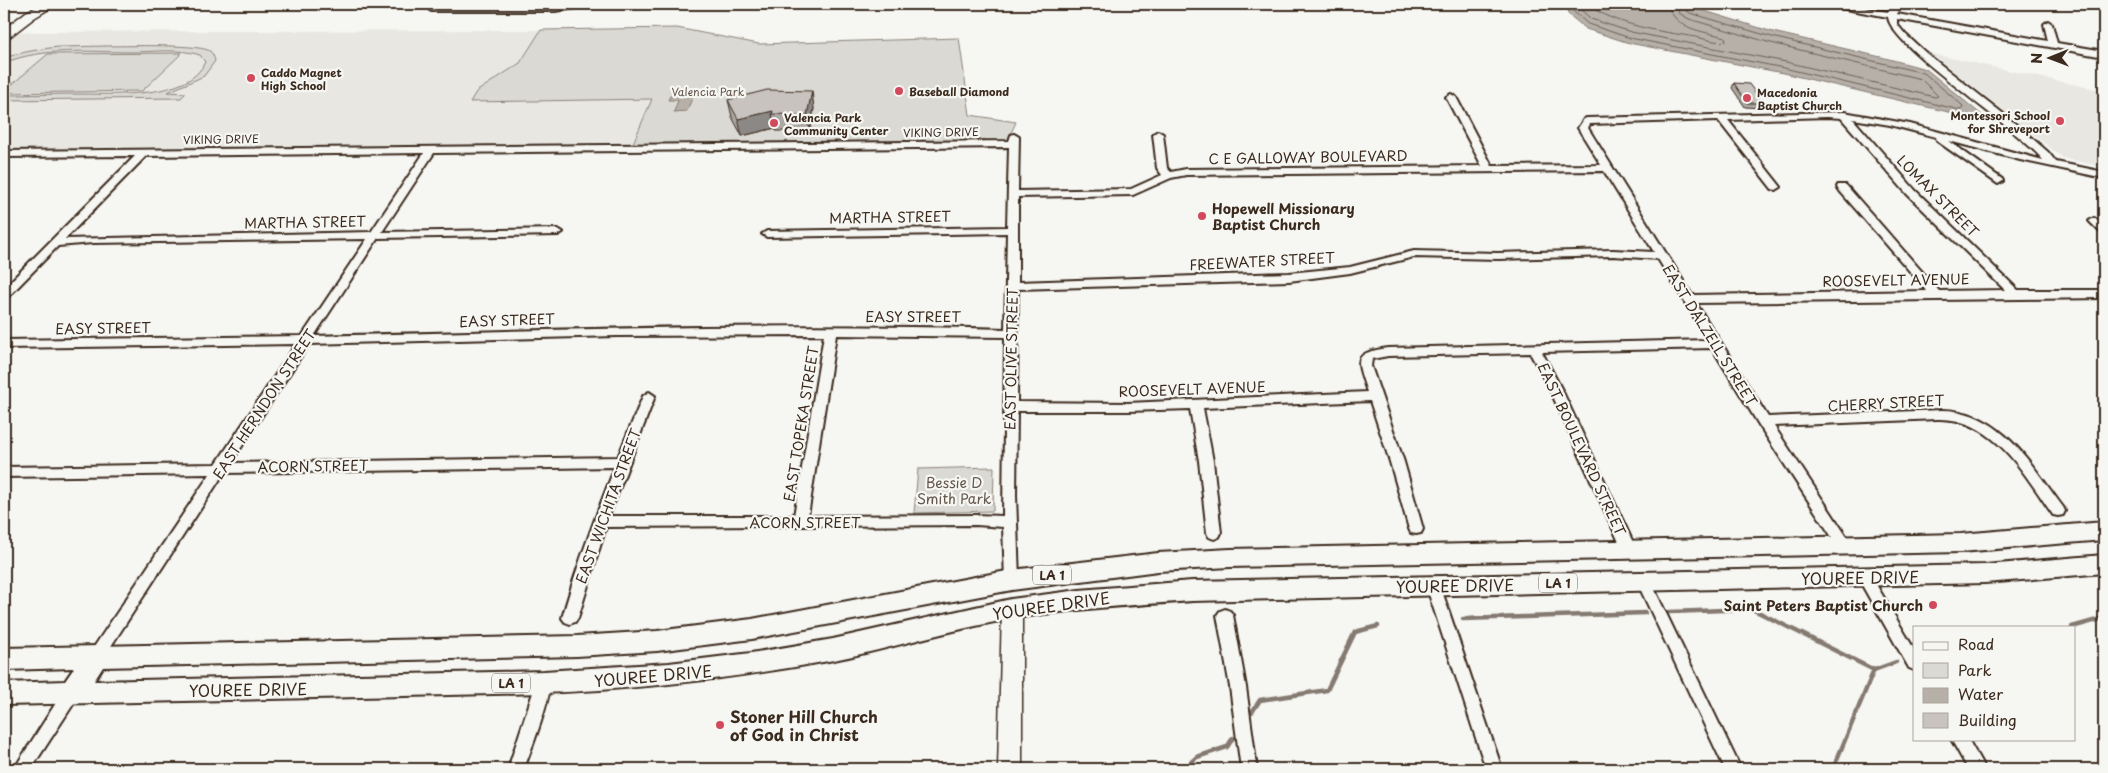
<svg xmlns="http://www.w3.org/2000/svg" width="2108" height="773" font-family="'Playpen Sans',sans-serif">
  <rect width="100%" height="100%" fill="#f6f6f2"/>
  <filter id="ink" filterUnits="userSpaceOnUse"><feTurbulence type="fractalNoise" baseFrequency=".02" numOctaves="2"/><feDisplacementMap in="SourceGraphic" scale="10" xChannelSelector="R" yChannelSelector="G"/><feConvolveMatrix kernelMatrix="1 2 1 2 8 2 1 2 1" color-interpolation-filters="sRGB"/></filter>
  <g filter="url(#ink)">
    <g fill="#e8e7e2">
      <path d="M541 30 520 63 470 102 652 99 633 145 4 150V42L16 32Z"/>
      <path d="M1932 54 2104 91V167L2063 158Z"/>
    </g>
    <g fill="#dad9d3" stroke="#8a8278">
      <path d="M677 28 759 44 959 38 970 115 1016 122 1006 144 631 148 652 99 470 102 476 92 520 63 541 30Z"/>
      <path d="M58 47C83 47 196 42 210 51 213 54 214 57 215 61L204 76 168 92 186 93 181 98 4 100V95C29 95 55 94 81 94 113 94 190 99 205 62L200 55C179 48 153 52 131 52 89 52 43 47 4 63V58C22 52 40 49 58 47Z"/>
      <path d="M182 53 142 91 4 93V91L48 54Z"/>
      <path d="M994 467 993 511 914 513 918 469Z"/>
    </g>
    <g fill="#b6b0a9" stroke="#857a71">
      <path d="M1566 4H1682L1773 32 1885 58 1926 69 1983 116 1961 115 1783 73 1629 43 1586 29 1568 14Z"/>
      <path d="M670 96H693L687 111 674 112 678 100H668Z"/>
    </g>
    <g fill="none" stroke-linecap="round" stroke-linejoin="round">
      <g stroke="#6c6056" stroke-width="1">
        <path d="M1571 4 1573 11 1588 24 1630 38 1784 68 1960 110 1963 108 1962 105 1924 73 1772 37 1690 13 1684 9 1682 4"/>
        <path d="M1578 4 1579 8 1591 19 1631 32 1786 62 1935 97 1938 96 1921 79 1771 43 1689 19 1679 13 1676 4"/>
        <path d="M1586 4C1618 26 1658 31 1696 37 1705 39 1717 43 1726 41L1725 37C1703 31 1674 30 1668 4"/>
      </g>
      <g stroke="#857a71" stroke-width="4.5">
        <path d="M1669 612 1752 609 1874 670"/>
        <path d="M1463 619 1645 613"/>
        <path d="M2072 627 2104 618"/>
        <path d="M1252 712 1260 700 1327 690 1355 632 1378 626"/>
        <path d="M1183 769 1197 757 1227 747 1233 738"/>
        <path d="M1833 769 1874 670 1896 662"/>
      </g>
      <g stroke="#3b2a1e" stroke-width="4">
        <g id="street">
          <path d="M430 4H438L437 5 595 4 591 6 555 11H431L427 8Z"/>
          <path d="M1826 4H1842L1889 12 1891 4H1899L1897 14 2048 41 2044 24 2048 21 2052 24 2057 43 2104 51V57L1897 19V24L1905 34 1926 53 2005 115 2048 152 2056 162 2104 172V178L2020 160 1949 141 2002 179 2003 181 1998 184 1937 141 1936 137 1890 125 1853 119 1915 190 2018 290H2104V298L1696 303 1768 417 1942 410C2001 410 2032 466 2063 507L2065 511 2063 515 2058 516 2053 515C2024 474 1994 417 1937 419L1774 426 1851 543 1853 547 1851 551 1846 553 1841 551 1759 425 1712 348 1542 352 1563 392 1637 551 1635 555 1630 557 1625 555 1623 551 1551 392 1530 353 1388 356 1372 359 1371 366 1404 462 1423 529 1421 533 1416 534 1411 533 1409 529 1390 462 1370 401 1203 408 1213 461 1221 533 1219 537 1214 539 1209 537 1207 533 1199 461 1190 409 1128 411H1017L1016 495 1019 580 1017 584 1012 586 1007 584 1005 580 1003 527 976 525 606 527 578 618 575 622 570 624 565 622 562 618C577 566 595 517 615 467L224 473 100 663 95 665 90 663 87 658 90 653 210 474 4 477V467L216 464 296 344 4 348V340L302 336 367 239 93 243 58 246 8 297 4 298V288L135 156 4 157V151L1009 141 1011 135 1014 134 1019 137 1018 191 1131 189 1162 175 1157 168 1153 134 1158 131 1163 134 1167 168 1171 172 1186 169 1482 166 1446 97 1451 94 1456 97 1492 166 1601 165 1578 128 1584 119 1587 118 1844 112 1910 124 2043 160C2017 127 1891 47 1888 17L1830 6ZM1827 117 1841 118 1907 194 2005 290 1939 291 1846 185H1838L1837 187 1838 189 1927 291 1692 295 1588 128 1590 124 1718 120 1772 189 1776 190 1781 187 1728 120ZM1009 147 1007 227 767 231 762 234 767 237 1007 233 1005 329C775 322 545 330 314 336L378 238 558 235 563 232 558 229 382 232 434 153ZM424 153 371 232 65 239 146 156ZM1604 171 1654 252 1613 250 1498 253 1414 251 1350 267 1289 273 1018 282V197L1133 195 1171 178 1186 175ZM1613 256 1658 259 1708 340 1388 348C1350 353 1357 361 1367 392L1128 403 1017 402 1018 289 1289 281 1350 273 1414 257 1498 259ZM824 335 794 516H609L655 396 649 392 643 396 618 457 231 463 309 344 617 336ZM836 335 1005 337 1003 516 976 515 808 516Z"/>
          <path d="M2094 218 2104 225V233L2100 232 2089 221Z"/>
          <path d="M1865 572 1870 574 1914 649V670L1909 668 1858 578 1860 574Z"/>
          <path d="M1644 576 1649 578 1651 582 1741 769H1725L1637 582 1639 578Z"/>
          <path d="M1433 579 1438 581 1440 585 1502 769H1486L1426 585 1428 581Z"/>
          <path d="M1225 609 1230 611 1233 615 1246 687 1257 769H1241L1230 687 1217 615 1220 611Z"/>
          <path d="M544 675 550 677C555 689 530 753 524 769H508L538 677Z"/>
          <path d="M72 685 78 687 80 692 78 697 31 769H14L66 687Z"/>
          <path d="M1951 739H1968L1985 769H1968Z"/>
        </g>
      </g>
      <g stroke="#3b2a1e" stroke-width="3">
        <g id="secondary">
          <path d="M43 4H57L34 18 8 38 4 39V29L26 12Z"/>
          <path d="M1012 600 1019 603 1022 609V769H998L1002 609 1005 603Z"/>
        </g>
      </g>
      <g stroke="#3b2a1e" stroke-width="4">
        <path id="primary" d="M2104 522V540L1961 552 1230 567 1158 571 1012 590 752 639 657 651 577 656 103 667 94 681 544 671 669 663 751 653 833 639 1011 599 1079 590 1192 581 1985 565 2104 555V573L1985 583 1192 601C1132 605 1071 609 1011 619 951 629 893 648 834 660 738 678 641 689 544 693L4 705V683L65 681 74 668 4 670V648L577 636 657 631 752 619 1012 570 1158 553 1230 549 1961 534Z"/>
      </g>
      <use href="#street" fill="#f6f6f2" fill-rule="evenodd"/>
      <use href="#secondary" fill="#f6f6f2" fill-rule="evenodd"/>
      <use href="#primary" fill="#f6f6f2" fill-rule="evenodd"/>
    </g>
    <g fill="#aca8a3" stroke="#3b2a1e">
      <path d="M1734 83 1763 103 1761 108 1745 107 1732 88Z"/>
      <path d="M728 100 814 108 810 132 776 131 775 128 742 136 732 117Z"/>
    </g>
    <g fill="#8c8885" stroke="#3b2a1e">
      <path d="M812 91 814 108 810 132 807 115Z"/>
      <path d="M773 111 772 114 775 128 742 136 738 119Z"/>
    </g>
    <g fill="#c8c3be" stroke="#3b2a1e">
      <path d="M1734 83 1749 84 1763 103H1747Z"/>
      <path d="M767 90 812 91 807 115 772 114 773 111 738 119 728 100Z"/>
    </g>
  </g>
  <g fill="#d1495b" stroke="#f6f6f2" stroke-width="2">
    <circle cx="251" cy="78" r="5"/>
    <circle cx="899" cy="91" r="5"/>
    <circle cx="1747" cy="98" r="5"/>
    <circle cx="2060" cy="121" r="5"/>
    <circle cx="774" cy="123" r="5"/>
    <circle cx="1202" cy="216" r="5"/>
    <circle cx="1933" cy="605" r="5"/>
    <circle cx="720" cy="725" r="5"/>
  </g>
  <g text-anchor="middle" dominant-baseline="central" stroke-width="4.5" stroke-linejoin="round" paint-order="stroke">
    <g font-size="11" font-weight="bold" fill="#3b2a1e" stroke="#f6f6f2" text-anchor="start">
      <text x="261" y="72">Caddo Magnet<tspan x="261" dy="13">High School</tspan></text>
      <text x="909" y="91">Baseball Diamond</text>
      <text x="1757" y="92">Macedonia<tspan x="1757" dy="13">Baptist Church</tspan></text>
      <text x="2050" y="115" text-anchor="end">Montessori School<tspan x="2050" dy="13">for Shreveport</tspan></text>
      <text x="784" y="117">Valencia Park<tspan x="784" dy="13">Community Center</tspan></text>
    </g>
    <g font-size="11" fill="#63564b" stroke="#f6f6f2">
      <text x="708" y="91">Valencia Park</text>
    </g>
    <g font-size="11" fill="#3b2a1e" stroke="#f6f6f2">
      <text transform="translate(941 132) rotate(-1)">VIKING DRIVE</text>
      <text transform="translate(221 139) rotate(-1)">VIKING DRIVE</text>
    </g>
    <g fill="#f6f6f2" stroke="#73675e" stroke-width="1">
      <rect x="1033" y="565.5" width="38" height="19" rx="4"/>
      <rect x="1539" y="573.5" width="38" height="19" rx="4"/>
      <rect x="492" y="673.5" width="38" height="19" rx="4"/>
    </g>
    <g font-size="12" font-weight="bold" fill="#3b2a1e">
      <text x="1052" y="575">LA 1</text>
      <text x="1558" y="583">LA 1</text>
      <text x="511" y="683">LA 1</text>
    </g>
    <g font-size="14" fill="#3b2a1e" stroke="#f6f6f2">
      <text transform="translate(1308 157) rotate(-1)">C E GALLOWAY BOULEVARD</text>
      <text transform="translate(1938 196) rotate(45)">LOMAX STREET</text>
      <text transform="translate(890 217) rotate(-1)">MARTHA STREET</text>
      <text transform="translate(305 222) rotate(-1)">MARTHA STREET</text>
      <text transform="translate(1262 261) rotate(-3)">FREEWATER STREET</text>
      <text transform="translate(1896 280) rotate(-1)">ROOSEVELT AVENUE</text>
      <text x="913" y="316">EASY STREET</text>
      <text transform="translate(507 320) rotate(-2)">EASY STREET</text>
      <text transform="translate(103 328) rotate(-1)">EASY STREET</text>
      <text transform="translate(1710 335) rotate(58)">EAST DALZELL STREET</text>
      <text transform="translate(1011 359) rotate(-89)">EAST OLIVE STREET</text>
      <text transform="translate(1192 389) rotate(-2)">ROOSEVELT AVENUE</text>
      <text transform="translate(1886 403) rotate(-3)">CHERRY STREET</text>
      <text transform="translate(264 404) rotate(-57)">EAST HERNDON STREET</text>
      <text transform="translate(801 424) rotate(-81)">EAST TOPEKA STREET</text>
      <text transform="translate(1582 449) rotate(65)">EAST BOULEVARD STREET</text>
      <text transform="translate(313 466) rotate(-1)">ACORN STREET</text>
      <text transform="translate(608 506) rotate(-70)">EAST WICHITA STREET</text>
      <text x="805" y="522">ACORN STREET</text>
    </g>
    <g font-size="14" font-weight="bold" fill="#3b2a1e" stroke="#f6f6f2" text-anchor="start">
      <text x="1212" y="208">Hopewell Missionary<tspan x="1212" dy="16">Baptist Church</tspan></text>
      <text x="1923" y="605" text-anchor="end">Saint Peters Baptist Church</text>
    </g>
    <g font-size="14" fill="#63564b" stroke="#f6f6f2">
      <text x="954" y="482">Bessie D<tspan x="954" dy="16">Smith Park</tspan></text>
    </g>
    <g font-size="16" fill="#3b2a1e" stroke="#f6f6f2">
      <text transform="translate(1860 577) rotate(-1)">YOUREE DRIVE</text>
      <text transform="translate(1455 585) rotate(-1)">YOUREE DRIVE</text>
      <text transform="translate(1051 605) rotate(-8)">YOUREE DRIVE</text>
      <text transform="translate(653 675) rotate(-5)">YOUREE DRIVE</text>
      <text transform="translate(248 689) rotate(-1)">YOUREE DRIVE</text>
    </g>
    <g font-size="16" font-weight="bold" fill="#3b2a1e" stroke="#f6f6f2" text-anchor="start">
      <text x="730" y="716">Stoner Hill Church<tspan x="730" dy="18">of God in Christ</tspan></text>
    </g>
  </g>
  <rect width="2108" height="773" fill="none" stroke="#f6f6f2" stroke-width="20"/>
  <rect x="10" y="10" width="2088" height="753" fill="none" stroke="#3b2a1e" stroke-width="2" filter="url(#ink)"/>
  <rect x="1913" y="626" width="162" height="115" fill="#f6f6f2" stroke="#aba49d"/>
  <rect x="1923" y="642" width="25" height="8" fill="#f6f6f2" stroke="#aba49d"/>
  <text x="1958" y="650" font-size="15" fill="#3b2a1e">Road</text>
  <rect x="1923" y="663" width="25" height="15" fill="#dad9d3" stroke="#aba49d"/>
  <text x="1958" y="676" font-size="15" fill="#3b2a1e">Park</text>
  <rect x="1923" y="688" width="25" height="15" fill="#b6b0a9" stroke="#aba49d"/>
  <text x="1958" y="700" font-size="15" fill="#3b2a1e">Water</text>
  <rect x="1923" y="713" width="25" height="15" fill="#c8c3be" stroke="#aba49d"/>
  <text x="1958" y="726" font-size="15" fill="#3b2a1e">Building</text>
  <g transform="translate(2050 58) rotate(269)" stroke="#f6f6f2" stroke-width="4" paint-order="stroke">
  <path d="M0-4L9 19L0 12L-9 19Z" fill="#3b2a1e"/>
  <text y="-8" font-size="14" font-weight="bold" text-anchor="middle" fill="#3b2a1e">N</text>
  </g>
</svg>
